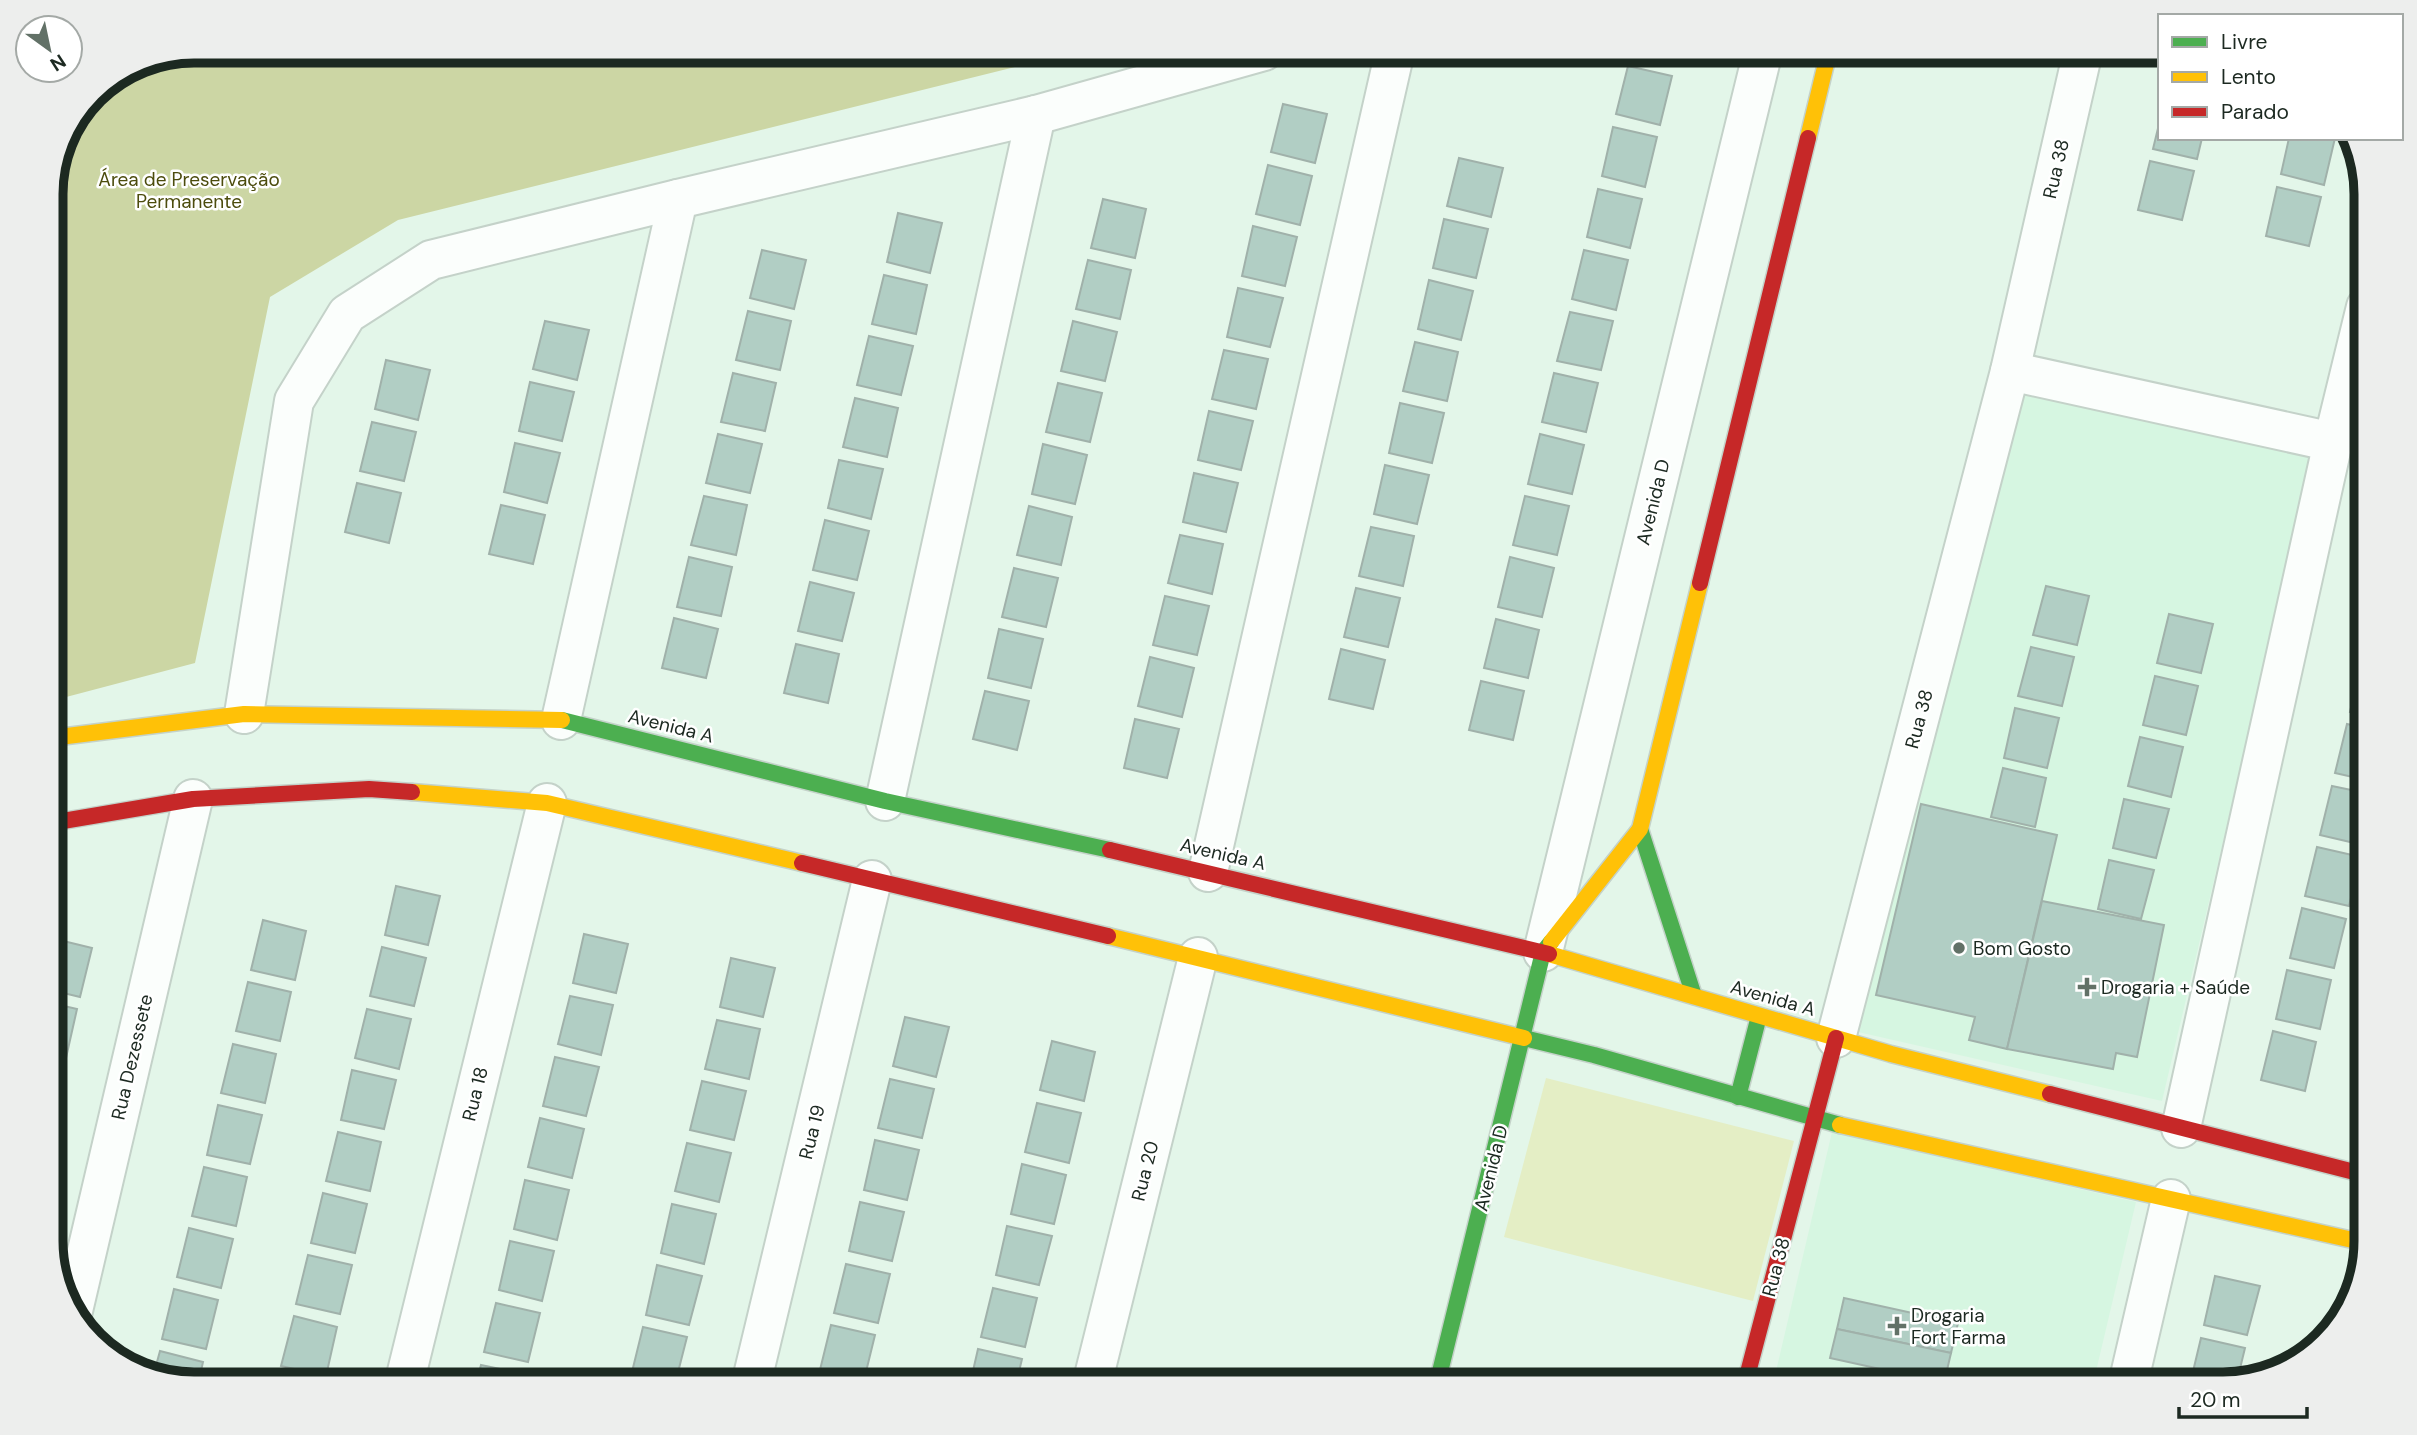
<svg xmlns="http://www.w3.org/2000/svg" width="2417" height="1435" font-family="'DM Sans',sans-serif">
  <rect width="100%" height="100%" fill="#e3f6e9"/>
  <g fill="#d6f6e1">
    <path d="M2012 377 2316 447 2162 1101 1858 1032Z"/>
    <path d="M1832 1132 2136 1202 2093 1384H1773Z"/>
  </g>
  <path fill="#e4eec5" d="M1546 1078 1794 1141 1753 1301 1504 1237Z"/>
  <path fill="#ccd6a4" d="M194 51H1079L398 220 270 297 195 663 51 701V185L65 131 93 92 139 61Z"/>
  <g fill="#b1cec4" stroke="#a0b1aa" stroke-width="2">
    <path d="M1628 66 1672 76 1660 125 1616 114Z"/>
    <path d="M1283 104 1327 114 1315 163 1271 152Z"/>
    <path d="M2160 120V138H2202L2197 159 2153 149Z"/>
    <path d="M1613 127 1657 137 1645 187 1602 176Z"/>
    <path d="M2289 138H2335L2324 185 2281 174Z"/>
    <path d="M1459 158 1503 168 1491 217 1447 206Z"/>
    <path d="M2150 161 2194 171 2182 220 2138 210Z"/>
    <path d="M1268 165 1312 176 1300 225 1256 214Z"/>
    <path d="M2277 187 2321 197 2309 246 2266 236Z"/>
    <path d="M1598 189 1642 199 1630 248 1587 237Z"/>
    <path d="M1103 199 1146 209 1135 258 1091 248Z"/>
    <path d="M898 213 942 223 930 273 887 262Z"/>
    <path d="M1444 219 1488 229 1476 278 1433 268Z"/>
    <path d="M1253 226 1297 237 1285 286 1242 276Z"/>
    <path d="M762 250 806 260 794 309 750 298Z"/>
    <path d="M1584 250 1628 260 1616 310 1572 299Z"/>
    <path d="M1088 260 1131 270 1120 319 1076 309Z"/>
    <path d="M884 275 927 285 916 334 872 324Z"/>
    <path d="M1429 280 1473 291 1461 340 1418 329Z"/>
    <path d="M1238 288 1283 298 1270 347 1227 337Z"/>
    <path d="M748 311 791 321 780 370 736 360Z"/>
    <path d="M1570 312 1613 321 1601 370 1557 361Z"/>
    <path d="M545 321 589 330 577 380 533 369Z"/>
    <path d="M1073 321 1117 332 1105 381 1061 371Z"/>
    <path d="M869 336 913 346 901 395 857 385Z"/>
    <path d="M1415 342 1458 352 1447 401 1403 391Z"/>
    <path d="M1224 350 1268 359 1256 409 1212 399Z"/>
    <path d="M386 360 430 370 418 420 375 409Z"/>
    <path d="M733 373 776 383 765 431 721 422Z"/>
    <path d="M1554 373 1598 383 1586 432 1542 422Z"/>
    <path d="M530 382 574 392 562 441 519 431Z"/>
    <path d="M1058 383 1102 393 1090 442 1046 432Z"/>
    <path d="M855 398 898 408 887 457 843 447Z"/>
    <path d="M1400 403 1444 413 1432 463 1389 453Z"/>
    <path d="M1209 411 1253 421 1241 470 1198 460Z"/>
    <path d="M372 422 416 432 404 481 360 471Z"/>
    <path d="M718 434 762 444 750 493 706 483Z"/>
    <path d="M1540 434 1584 445 1572 494 1528 484Z"/>
    <path d="M515 443 560 453 547 503 504 492Z"/>
    <path d="M1043 444 1087 455 1075 504 1032 494Z"/>
    <path d="M839 460 883 469 871 519 828 508Z"/>
    <path d="M1385 465 1429 475 1417 524 1374 514Z"/>
    <path d="M1194 473 1238 483 1226 532 1183 522Z"/>
    <path d="M357 483 401 493 389 543 345 532Z"/>
    <path d="M704 496 747 505 736 555 691 545Z"/>
    <path d="M1525 496 1569 506 1557 555 1513 545Z"/>
    <path d="M501 505 545 515 533 564 489 554Z"/>
    <path d="M1029 506 1072 517 1061 565 1017 555Z"/>
    <path d="M825 520 869 531 857 580 813 570Z"/>
    <path d="M1371 527 1414 536 1403 586 1359 576Z"/>
    <path d="M1180 535 1223 544 1212 594 1168 583Z"/>
    <path d="M689 557 732 567 721 616 677 607Z"/>
    <path d="M1510 557 1554 568 1542 617 1498 607Z"/>
    <path d="M1014 568 1058 578 1046 627 1002 617Z"/>
    <path d="M810 582 854 593 842 641 798 631Z"/>
    <path d="M2046 586 2089 596 2077 645 2033 635Z"/>
    <path d="M1356 588 1400 598 1388 647 1344 637Z"/>
    <path d="M1165 596 1209 606 1197 655 1153 645Z"/>
    <path d="M2169 614 2213 624 2201 673 2157 663Z"/>
    <path d="M674 618 718 629 706 678 662 668Z"/>
    <path d="M1496 619 1539 630 1528 678 1484 668Z"/>
    <path d="M999 629 1043 639 1031 688 988 678Z"/>
    <path d="M796 644 839 654 828 703 784 693Z"/>
    <path d="M2031 647 2074 657 2062 706 2018 696Z"/>
    <path d="M1341 649 1385 660 1373 709 1329 699Z"/>
    <path d="M1150 657 1194 668 1182 717 1138 706Z"/>
    <path d="M2361 662 2366 664V716L2350 712Z"/>
    <path d="M2155 676 2198 686 2186 735 2143 725Z"/>
    <path d="M1481 681 1524 691 1513 740 1469 730Z"/>
    <path d="M985 691 1029 701 1017 750 973 739Z"/>
    <path d="M2015 708 2059 718 2047 768 2004 758Z"/>
    <path d="M1135 719 1179 729 1167 778 1124 768Z"/>
    <path d="M2347 724 2366 728V780L2335 773Z"/>
    <path d="M2140 737 2183 747 2171 797 2128 786Z"/>
    <path d="M2003 768 2046 778 2035 827 1991 817Z"/>
    <path d="M2332 786 2366 793V834L2363 845 2320 835Z"/>
    <path d="M2124 799 2169 809 2156 858 2113 848Z"/>
    <path d="M1921 804 2057 835 2007 1049 1969 1040 1975 1017 1876 995Z"/>
    <path d="M2317 847 2361 857 2349 906 2305 896Z"/>
    <path d="M2109 860 2154 870 2141 919 2098 909Z"/>
    <path d="M396 886 440 896 428 945 385 935Z"/>
    <path d="M2042 901 2164 925 2137 1057 2116 1053 2113 1069 2007 1049Z"/>
    <path d="M2302 908 2346 919 2334 968 2290 958Z"/>
    <path d="M263 920 306 931 295 980 251 970Z"/>
    <path d="M584 934 628 944 616 993 573 983Z"/>
    <path d="M51 938 92 948 80 997 51 990Z"/>
    <path d="M382 947 426 958 414 1006 370 996Z"/>
    <path d="M731 958 775 968 763 1017 720 1007Z"/>
    <path d="M2287 970 2331 980 2320 1029 2276 1019Z"/>
    <path d="M248 982 291 992 280 1041 236 1031Z"/>
    <path d="M570 996 613 1005 601 1055 558 1044Z"/>
    <path d="M51 1003 77 1009 66 1058 51 1055Z"/>
    <path d="M367 1009 411 1019 399 1069 355 1058Z"/>
    <path d="M905 1017 949 1027 936 1077 893 1066Z"/>
    <path d="M717 1020 760 1029 749 1079 705 1069Z"/>
    <path d="M2273 1031 2316 1042 2305 1091 2261 1080Z"/>
    <path d="M1052 1041 1095 1052 1084 1101 1040 1090Z"/>
    <path d="M233 1044 276 1054 265 1103 221 1093Z"/>
    <path d="M555 1057 599 1067 586 1116 543 1106Z"/>
    <path d="M51 1068 62 1071 51 1120Z"/>
    <path d="M352 1070 396 1080 384 1129 341 1120Z"/>
    <path d="M890 1079 934 1089 922 1138 878 1128Z"/>
    <path d="M702 1081 746 1091 734 1140 690 1130Z"/>
    <path d="M1037 1103 1081 1113 1069 1163 1025 1152Z"/>
    <path d="M218 1105 262 1115 250 1164 207 1155Z"/>
    <path d="M540 1118 584 1129 572 1178 528 1167Z"/>
    <path d="M338 1132 381 1142 370 1191 326 1181Z"/>
    <path d="M875 1140 919 1150 907 1200 864 1190Z"/>
    <path d="M687 1143 731 1153 719 1202 675 1191Z"/>
    <path d="M1022 1164 1066 1175 1054 1224 1011 1214Z"/>
    <path d="M204 1167 247 1177 236 1226 192 1216Z"/>
    <path d="M525 1180 569 1190 557 1240 514 1229Z"/>
    <path d="M323 1193 367 1204 355 1253 311 1243Z"/>
    <path d="M860 1202 904 1212 892 1261 849 1251Z"/>
    <path d="M672 1204 716 1214 704 1264 661 1253Z"/>
    <path d="M1007 1226 1052 1236 1039 1285 996 1275Z"/>
    <path d="M189 1228 233 1239 221 1288 177 1277Z"/>
    <path d="M510 1241 554 1251 542 1301 499 1290Z"/>
    <path d="M308 1255 352 1265 340 1314 296 1304Z"/>
    <path d="M846 1264 890 1274 878 1323 834 1313Z"/>
    <path d="M657 1265 702 1276 689 1325 646 1315Z"/>
    <path d="M2215 1276 2260 1286 2247 1335 2204 1325Z"/>
    <path d="M993 1288 1037 1298 1025 1347 981 1337Z"/>
    <path d="M174 1289 218 1300 206 1349 162 1339Z"/>
    <path d="M1844 1298 1958 1323 1951 1353 1837 1329Z"/>
    <path d="M496 1303 540 1313 528 1362 484 1352Z"/>
    <path d="M294 1316 337 1327 326 1376 281 1366Z"/>
    <path d="M831 1325 875 1335 863 1384 819 1374Z"/>
    <path d="M643 1327 687 1337 675 1384H665L631 1376Z"/>
    <path d="M1837 1329 1951 1353 1944 1383 1830 1358Z"/>
    <path d="M2201 1338 2245 1348 2237 1381 2224 1384H2190Z"/>
    <path d="M978 1349 1022 1359 1016 1384H970Z"/>
    <path d="M160 1351 203 1362 198 1384 154 1373Z"/>
    <path d="M481 1365 525 1374 522 1384H476Z"/>
    <path d="M279 1378 306 1384H277Z"/>
  </g>
  <g fill="none" stroke-linecap="round" stroke-linejoin="round">
    <g stroke="#c4d2c9" stroke-width="42">
      <g id="street">
        <path d="M2010 371 2333 442"/>
        <path d="M244 714 294 401 347 314 431 260 678 199 1036 115 1264 51"/>
        <path d="M561 720 678 199"/>
        <path d="M885 801 1036 115"/>
        <path d="M1208 872 1395 51"/>
        <path d="M1543 952 1763 51"/>
        <path d="M1836 1038 2010 371 2083 51"/>
        <path d="M2181 1128 2333 442 2366 307"/>
        <path d="M72 1315 193 799"/>
        <path d="M404 1384 547 803"/>
        <path d="M751 1384 872 880"/>
        <path d="M1092 1384 1198 957"/>
        <path d="M2128 1384 2171 1199"/>
      </g>
    </g>
    <g stroke="#c4d2c9" stroke-width="19">
      <g id="fast">
        <path d="M562 720 885 801 1110 850"/>
        <path d="M1640 829 1694 996"/>
        <path d="M1524 1038 1594 1055 1840 1125"/>
        <path d="M1738 1097 1759 1016"/>
        <path d="M1437 1384 1543 952 1551 942"/>
      </g>
    </g>
    <g stroke="#c4d2c9" stroke-width="19">
      <g id="slow">
        <path d="M1808 138 1829 51"/>
        <path d="M51 738 244 714 562 720"/>
        <path d="M412 792 547 803 802 863"/>
        <path d="M1108 936 1524 1038"/>
        <path d="M1551 942 1640 829 1700 583"/>
        <path d="M1549 954 1891 1054 2050 1094"/>
        <path d="M1840 1125 2366 1243"/>
      </g>
    </g>
    <g stroke="#c4d2c9" stroke-width="19">
      <g id="jam">
        <path d="M1700 583 1808 138"/>
        <path d="M51 823 193 799 369 789 412 792"/>
        <path d="M1110 850 1549 954"/>
        <path d="M802 863 1108 936"/>
        <path d="M2050 1094 2366 1175"/>
        <path d="M1745 1384 1836 1038"/>
      </g>
    </g>
    <use href="#street" stroke="#fbfefc" stroke-width="38"/>
    <use href="#fast" stroke="#4caf50" stroke-width="16"/>
    <use href="#slow" stroke="#ffc107" stroke-width="16"/>
    <use href="#jam" stroke="#c62828" stroke-width="16"/>
  </g>
  <g fill="#627167" stroke="#fff" stroke-width="2.5">
    <circle cx="1959" cy="948" r="7"/>
    <path d="M2083.5 976.5h7v7h7v7h-7v7h-7v-7h-7v-7h7z"/>
    <path d="M1893.5 1315.5h7v7h7v7h-7v7h-7v-7h-7v-7h7z"/>
  </g>
  <g text-anchor="middle" dominant-baseline="central" stroke-width="5" stroke-linejoin="round" paint-order="stroke">
    <g font-size="19" fill="#1c2921" stroke="#fff">
      <text transform="translate(2056 169) rotate(-77)">Rua 38</text>
      <text transform="translate(1653 502) rotate(-76)">Avenida D</text>
      <text transform="translate(1919 719) rotate(-75)">Rua 38</text>
      <text transform="translate(671 726) rotate(14)">Avenida A</text>
      <text transform="translate(1223 854) rotate(13)">Avenida A</text>
      <text transform="translate(1773 998) rotate(16)">Avenida A</text>
      <text transform="translate(132 1057) rotate(-77)">Rua Dezessete</text>
      <text transform="translate(475 1094) rotate(-76)">Rua 18</text>
      <text transform="translate(812 1132) rotate(-76)">Rua 19</text>
      <text transform="translate(1491 1168) rotate(-76)">Avenida D</text>
      <text transform="translate(1145 1171) rotate(-76)">Rua 20</text>
      <text transform="translate(1776 1267) rotate(-75)">Rua 38</text>
    </g>
    <g font-size="19" fill="#4c4c0d" stroke="#fff">
      <text x="189" y="179">Área de Preservação<tspan x="189" dy="22">Permanente</tspan></text>
    </g>
    <g font-size="19" fill="#1c2921" stroke="#fff" text-anchor="start">
      <text x="1973" y="948">Bom Gosto</text>
      <text x="2101" y="987">Drogaria + Saúde</text>
      <text x="1911" y="1315">Drogaria<tspan x="1911" dy="22">Fort Farma</tspan></text>
    </g>
  </g>
  <path d="M0 0H2417V1435H0ZM194 63H2223A131 131 0 0 1 2354 194V1241A131 131 0 0 1 2223 1372H194A131 131 0 0 1 63 1241V194A131 131 0 0 1 194 63Z" fill="#edeeed" fill-rule="evenodd"/>
  <path fill="none" stroke="#1c2921" stroke-width="9" d="M194 63H2223A131 131 0 0 1 2354 194V1241A131 131 0 0 1 2223 1372H194A131 131 0 0 1 63 1241V194A131 131 0 0 1 194 63Z"/>
  <rect x="2158" y="14" width="245" height="126" fill="#ffffff" stroke="#a4a9a6" stroke-width="2"/>
  <rect x="2172" y="37" width="35" height="10" fill="#4caf50" stroke="#a4a9a6" stroke-width="2"/>
  <text x="2221" y="49" font-size="21" fill="#1c2921">Livre</text>
  <rect x="2172" y="72" width="35" height="10" fill="#ffc107" stroke="#a4a9a6" stroke-width="2"/>
  <text x="2221" y="84" font-size="21" fill="#1c2921">Lento</text>
  <rect x="2172" y="107" width="35" height="10" fill="#c62828" stroke="#a4a9a6" stroke-width="2"/>
  <text x="2221" y="119" font-size="21" fill="#1c2921">Parado</text>
  <g transform="translate(49 49) rotate(147)"><circle r="33" fill="#ffffff" stroke="#a4a9a6" stroke-width="2"/>
  <path d="M0-5L12 26L0 18L-12 26Z" fill="#627167"/>
  <text y="-10" font-size="19" font-weight="bold" text-anchor="middle" fill="#1c2921">N</text>
  </g>
  <path d="M2179 1407v10h128v-10" fill="none" stroke="#1c2921" stroke-width="3.5"/>
  <text x="2190" y="1407" font-size="21" fill="#1c2921" stroke="#ffffff" stroke-width="5" paint-order="stroke">20 m</text>
</svg>
